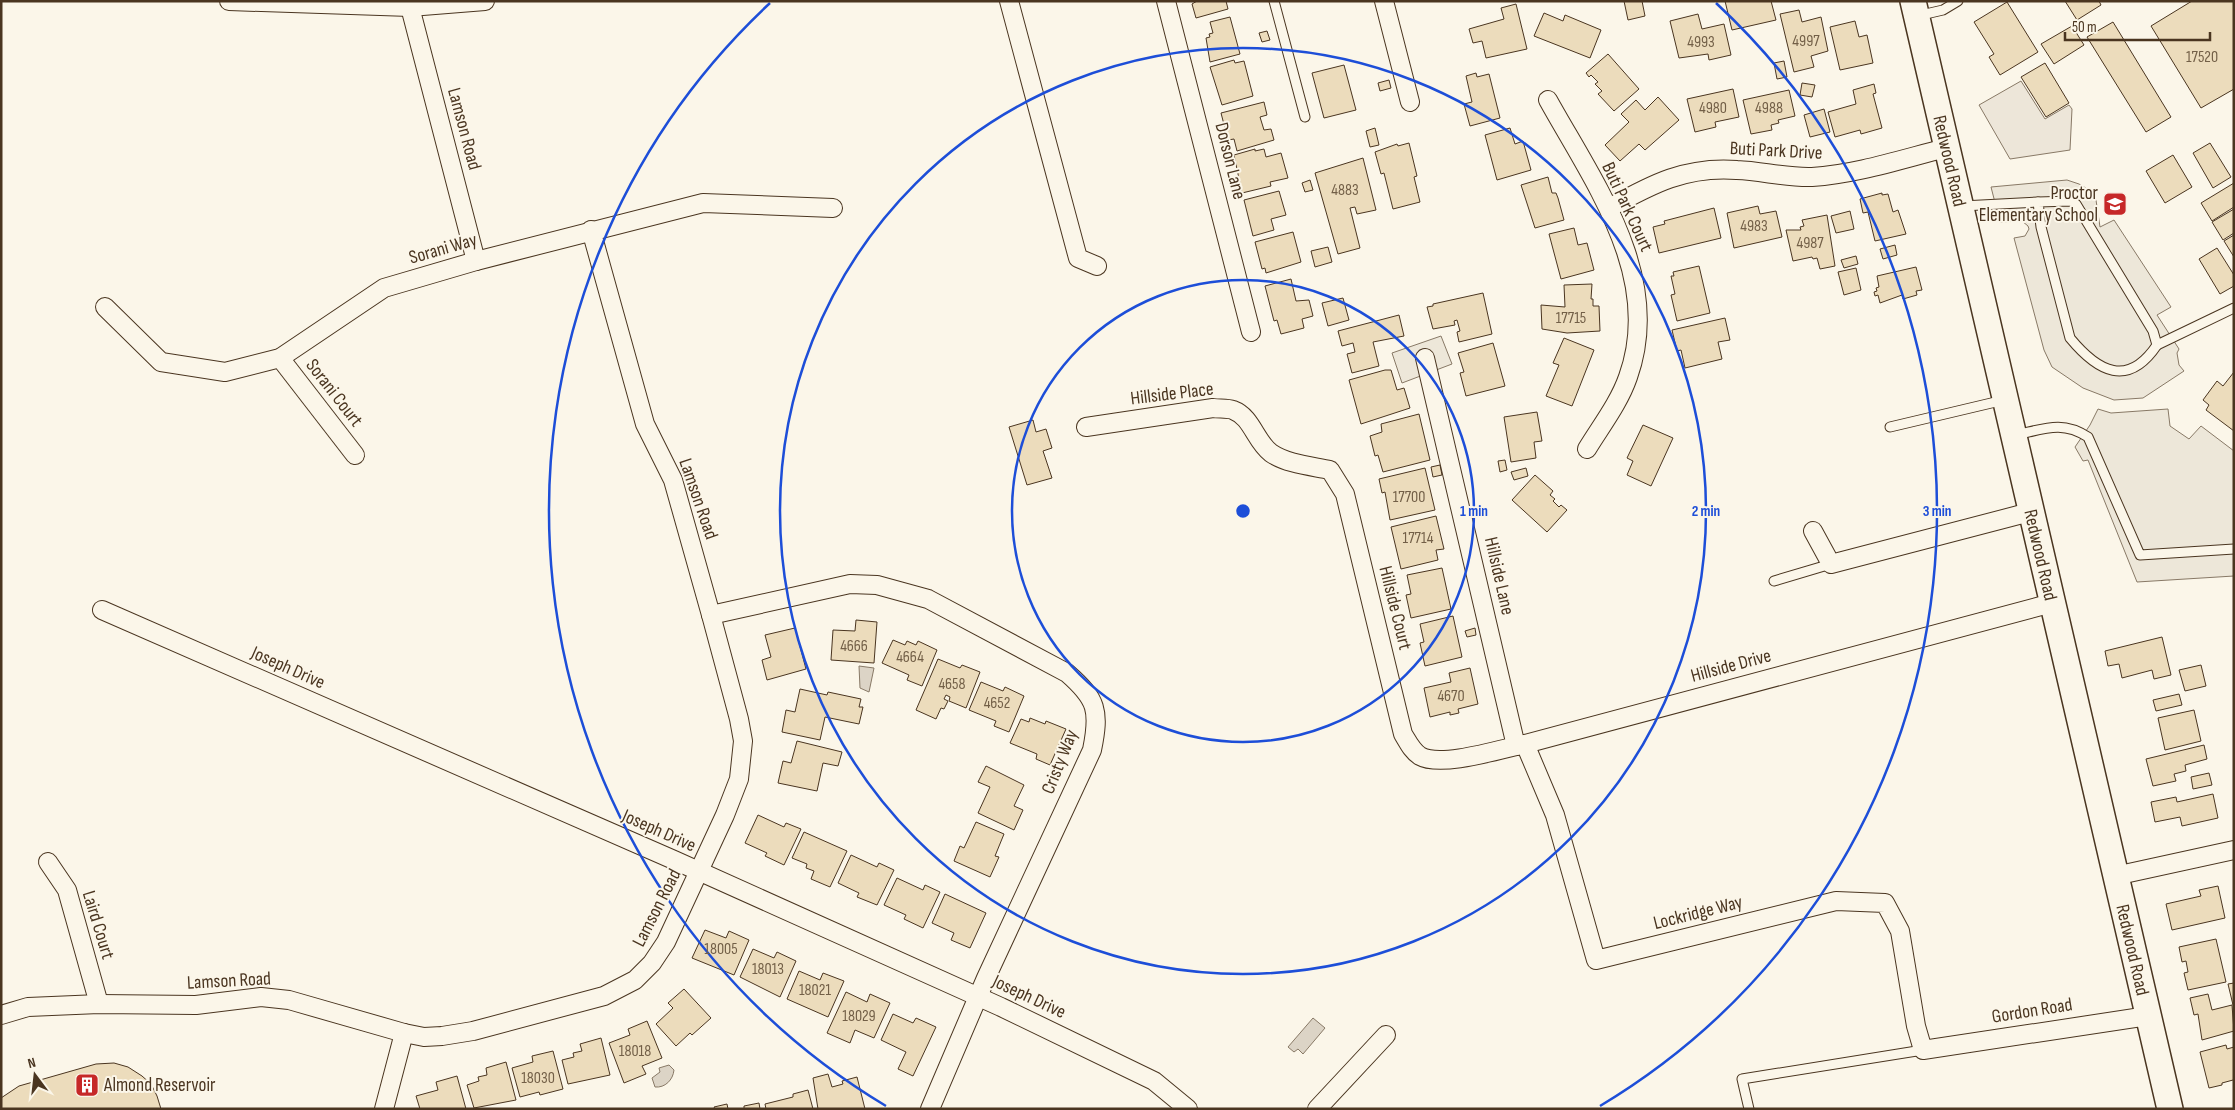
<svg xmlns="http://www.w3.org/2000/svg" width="2235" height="1110" font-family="'Sofia Sans Condensed',sans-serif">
  <rect width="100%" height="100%" fill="#fbf6e9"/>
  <path fill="#ede6d9" stroke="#887966" d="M2021 81 2045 119 2069 105 2072 109 2070 150 2010 159 1979 105Z"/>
  <g fill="#ede7d9" stroke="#887966">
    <path d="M2067 180 2079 184 2089 190 2096 200 2100 227 2114 220 2171 307 2157 315 2179 349 2177 353 2179 365 2184 371 2143 398 2114 400 2083 388 2052 367 2044 350 2014 238 2025 236 2029 229 2028 226 2022 221 2000 222 1991 187Z"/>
    <path d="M1441 336 1452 364 1402 383 1392 353Z"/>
    <path d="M2098 409 2111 413 2168 409 2170 426 2189 439 2201 426 2234 451V576L2137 582 2088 460 2083 461 2075 447 2090 425Z"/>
  </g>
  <g fill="#dcd4c6" stroke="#887966">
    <path d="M859 666 874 668 869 692 860 688Z"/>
    <path d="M1313 1018 1325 1028 1303 1054 1298 1049 1294 1052 1288 1047Z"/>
    <path d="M669 1065 674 1070C673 1080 665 1088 655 1087L652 1078 660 1072 659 1068Z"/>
  </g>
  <g fill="#ecdcbc" stroke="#4a3520">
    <path d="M1197 1H1226L1228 9 1196 18 1192 4Z"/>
    <path d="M1624 1H1642L1645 16 1628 20Z"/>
    <path d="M1725 1H1771L1776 20 1732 30Z"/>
    <path d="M2065 1H2099L2101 5 2077 20Z"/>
    <path d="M2192 1H2234V89L2201 108 2151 26Z"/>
    <path d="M2007 2 2038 52 2000 75 1989 57 1994 54 1974 22Z"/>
    <path d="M1516 4 1527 49 1486 58 1482 41 1473 43 1469 29 1504 19 1501 8Z"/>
    <path d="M1799 10 1802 22 1821 17 1828 51 1811 56 1814 67 1794 72 1780 14Z"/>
    <path d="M1544 13 1563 21 1565 15 1601 30 1590 58 1534 36Z"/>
    <path d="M1698 14 1702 29 1724 24 1731 55 1709 60 1708 54 1679 58 1670 21Z"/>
    <path d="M1230 17 1240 54 1210 62 1206 38 1210 37 1209 34 1213 33 1210 22Z"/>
    <path d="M1855 21 1859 37 1867 35 1873 63 1840 70 1830 27Z"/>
    <path d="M2113 22 2171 117 2146 132 2087 37Z"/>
    <path d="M2072 26 2084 45 2054 64 2041 44Z"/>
    <path d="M1267 31 1270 40 1262 42 1259 33Z"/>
    <path d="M1608 54 1639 89 1614 111 1598 94 1602 91 1595 84 1598 82 1591 75 1589 77 1586 73Z"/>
    <path d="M1234 60 1235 63 1244 61 1253 96 1222 105 1210 67Z"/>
    <path d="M1784 61 1787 77 1777 79 1774 63Z"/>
    <path d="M2045 63 2069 103 2046 117 2021 77Z"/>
    <path d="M1344 65 1356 110 1324 118 1312 73Z"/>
    <path d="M1476 73 1477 77 1489 74 1500 118 1470 126 1464 104 1472 102 1466 76Z"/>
    <path d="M1389 80 1391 88 1380 91 1378 83Z"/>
    <path d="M1802 83 1815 85 1812 97 1800 95Z"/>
    <path d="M1874 84 1876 93 1873 94 1882 128 1861 134 1860 130 1835 137 1828 112 1856 104 1853 90Z"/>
    <path d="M1733 89 1739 117 1715 122 1716 127 1695 132 1687 99Z"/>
    <path d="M1789 90 1795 116 1778 120 1779 123 1771 125 1772 130 1751 134 1743 100Z"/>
    <path d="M1658 97 1679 120 1645 150 1639 144 1620 161 1605 145 1629 122 1621 114 1636 100 1645 110Z"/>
    <path d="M1264 102 1267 115 1260 117 1264 130 1271 129 1274 140 1237 151 1234 139 1228 140 1221 113Z"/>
    <path d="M1824 109 1830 132 1810 137 1804 115Z"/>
    <path d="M1375 128 1379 145 1370 147 1366 131Z"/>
    <path d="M1510 128 1515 144 1523 141 1531 170 1497 180 1485 135Z"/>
    <path d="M1409 143 1417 176 1414 177 1420 202 1393 209 1384 173 1381 174 1375 152 1397 144 1398 146Z"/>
    <path d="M2210 143 2231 177 2213 188 2193 153Z"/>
    <path d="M1255 149V151L1264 149 1266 157 1281 153 1288 178 1270 182 1271 186 1242 193 1234 155Z"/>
    <path d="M2173 155 2192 187 2165 203 2146 171Z"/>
    <path d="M1363 158 1376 210 1357 214 1355 207 1350 208 1360 248 1338 254 1315 173Z"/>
    <path d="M1548 177 1552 193H1556L1558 198 1564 220 1535 228 1521 185Z"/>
    <path d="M1310 180 1313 190 1305 192 1302 183Z"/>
    <path d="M2234 183V207L2212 221 2201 203Z"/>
    <path d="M1279 191 1286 215 1271 219 1274 230 1253 236 1244 200Z"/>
    <path d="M1882 193V195L1888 194 1893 212 1898 210 1906 234 1875 241 1868 212 1863 213 1860 199Z"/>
    <path d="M1758 206 1760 214 1776 211 1782 237 1734 248 1727 213Z"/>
    <path d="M1714 208 1721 238 1659 253 1653 227 1665 224 1664 221Z"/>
    <path d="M2234 209V233L2223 240 2212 222Z"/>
    <path d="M1850 211 1854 229 1836 233 1831 216Z"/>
    <path d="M1827 215 1835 266 1820 269 1817 258 1813 259 1812 257 1793 261 1786 230H1801L1800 227 1804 226 1802 220Z"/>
    <path d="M1574 228 1578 245 1587 243 1594 270 1561 279 1549 234Z"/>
    <path d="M1293 232 1301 262 1266 273 1265 268 1262 269 1255 242Z"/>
    <path d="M2234 235V257L2224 241Z"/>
    <path d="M1895 245 1897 255 1883 259 1880 249Z"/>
    <path d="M1328 247 1332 262 1315 267 1311 251Z"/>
    <path d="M2217 248 2234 275V286L2220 294 2199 259Z"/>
    <path d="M1856 256 1858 264 1844 268 1841 260Z"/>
    <path d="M1699 266 1710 313 1677 321 1671 295 1675 294 1671 276H1674L1673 272Z"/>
    <path d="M1916 267 1922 290 1916 291 1917 295 1903 299 1902 295 1880 303 1878 295 1875 296 1874 292 1877 291 1876 288 1879 287 1877 276Z"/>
    <path d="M1856 268 1861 290 1844 295 1838 272Z"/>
    <path d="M1291 279 1296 301 1309 300 1313 316 1302 319 1304 328 1281 334 1277 320 1274 321 1265 286Z"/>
    <path d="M1592 284 1591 299H1593V306H1599L1600 331 1567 333 1542 329 1541 305 1565 307 1564 285Z"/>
    <path d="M1483 293 1492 334 1459 342 1457 332 1460 331 1457 320 1454 321 1455 325 1433 329 1427 307 1433 306V304Z"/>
    <path d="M1343 298 1349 320 1328 326 1322 303Z"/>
    <path d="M1399 315 1404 336 1373 342 1379 366 1352 373 1347 354 1355 352 1353 343 1342 346 1338 331Z"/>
    <path d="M1725 318 1730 340 1718 342 1722 359 1685 368 1681 350 1677 351 1672 330Z"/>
    <path d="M1564 338 1594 350 1572 406 1546 396 1559 365 1553 363Z"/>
    <path d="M1493 343 1505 386 1466 396 1460 373 1464 372 1458 353Z"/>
    <path d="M1385 370H1391L1397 390 1404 388 1410 408 1361 424 1349 380Z"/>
    <path d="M2234 372V431L2206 410 2209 405 2203 400 2217 381 2223 386Z"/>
    <path d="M1537 412 1542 441 1534 442 1536 458 1511 462 1504 417Z"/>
    <path d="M1419 414 1430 460 1383 472 1378 455 1375 456 1370 436 1382 432 1381 424Z"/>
    <path d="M1033 420 1036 432 1046 429 1052 448 1043 451 1052 478 1027 485 1009 427Z"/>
    <path d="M1643 425 1673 438 1651 486 1627 475 1633 461 1627 458Z"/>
    <path d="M1505 460 1507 470 1500 472 1498 461Z"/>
    <path d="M1440 465 1442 475 1433 477 1431 467Z"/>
    <path d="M1425 468 1435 510 1390 520 1385 492 1382 493 1379 479Z"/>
    <path d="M1526 468 1528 476 1514 480 1511 472Z"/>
    <path d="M1535 475 1553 491 1550 495 1555 499 1553 501 1559 507 1561 505 1567 510 1547 532 1512 500Z"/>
    <path d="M1436 516 1444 549 1436 550 1438 560 1401 569 1391 527Z"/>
    <path d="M1442 568 1451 609 1411 618 1406 595 1411 594 1407 575Z"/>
    <path d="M1453 616 1462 657 1425 666 1420 643 1424 642 1420 624Z"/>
    <path d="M856 620 877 622 874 663 831 660 833 630 855 631Z"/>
    <path d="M795 628 806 669 767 680 762 660 771 657 765 635Z"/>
    <path d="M1475 628 1476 635 1467 637 1465 631Z"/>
    <path d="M2162 637 2171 675 2154 679 2152 670 2122 678 2119 664 2108 666 2105 651Z"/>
    <path d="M893 640 905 645 907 641 916 645 918 641 937 650 922 686 907 680 909 675 882 663Z"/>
    <path d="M938 659 960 668 962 665 980 672 966 708 949 701 950 697 946 695 944 699 948 701 944 709 941 708 936 719 916 710Z"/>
    <path d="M2201 665 2206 686 2185 691 2179 670Z"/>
    <path d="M1470 668 1478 704 1458 709 1459 713 1450 715V712L1430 717 1424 688 1451 682 1449 673Z"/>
    <path d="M981 682 1003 691 1005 687 1024 696 1009 732 994 726 996 721 969 710Z"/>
    <path d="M800 689 827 695 828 692 861 699 859 707H863L859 724 825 717 820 740 782 732 786 710 795 712Z"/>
    <path d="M2179 694 2182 705 2156 711 2153 700Z"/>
    <path d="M2194 710 2201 741 2165 750 2158 718Z"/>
    <path d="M1030 718 1045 724 1046 721 1066 729 1050 765 1036 759 1037 754 1010 743 1021 719 1029 722Z"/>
    <path d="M797 741 842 752 838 766 823 763 817 791 778 783 783 761 791 763Z"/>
    <path d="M2204 745 2207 759 2185 765 2186 771 2174 774 2176 781 2153 786 2146 759Z"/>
    <path d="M986 766 1024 785 1014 806 1023 810 1014 830 978 813 990 787 978 782Z"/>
    <path d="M2209 773 2212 785 2193 789 2191 777Z"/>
    <path d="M2213 794 2218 818 2182 826 2180 817 2155 822 2151 802 2176 797 2177 802Z"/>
    <path d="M758 815 784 827 786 823 801 829 784 865 765 856 767 853 745 843Z"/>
    <path d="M976 822 1004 834 995 856 999 857 990 877 954 861 960 846 964 848Z"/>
    <path d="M804 832 847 851 830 887 811 879 814 871 806 868 807 864 792 858Z"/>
    <path d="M851 855 877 867 879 863 894 870 877 905 857 897 859 893 838 883Z"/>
    <path d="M897 878 923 890 925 885 940 892 923 928 904 919 906 915 884 905Z"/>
    <path d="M2218 886 2225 918 2172 930 2166 904 2201 896 2199 890Z"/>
    <path d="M945 894 986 913 970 948 951 940 954 933 932 923Z"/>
    <path d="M705 930 726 938 729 931 749 940 734 975 692 958Z"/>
    <path d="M2216 939 2226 982 2188 990 2184 973 2188 972 2186 961 2182 962 2179 947Z"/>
    <path d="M753 949 774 958 777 952 796 961 780 997 740 977Z"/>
    <path d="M799 971 820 980 823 973 844 981 828 1017 787 999Z"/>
    <path d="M2234 983V1005H2233L2228 984Z"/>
    <path d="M684 989 711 1018 692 1035 690 1033 676 1046 656 1024 673 1008 668 1003Z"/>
    <path d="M846 992 867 1002 870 994 890 1003 874 1038 855 1030 850 1043 827 1033Z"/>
    <path d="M2208 994 2212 1010 2232 1005 2234 1031 2202 1040 2198 1014 2194 1015 2190 998Z"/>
    <path d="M893 1014 913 1023 916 1018 936 1027 913 1076 898 1069 906 1052 881 1040Z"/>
    <path d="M647 1021 662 1058 642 1066 646 1074 624 1083 609 1043 630 1035 628 1029Z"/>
    <path d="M601 1038 610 1075 568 1084 562 1060 574 1057 573 1053 582 1051 580 1044Z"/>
    <path d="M2226 1045 2227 1049 2234 1047V1081L2233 1080 2222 1083V1085L2209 1088 2200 1052Z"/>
    <path d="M553 1051 563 1089 540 1095 539 1092 520 1097 512 1068 533 1062 532 1056Z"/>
    <path d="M506 1062 516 1100 474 1108 467 1085 479 1081 478 1077 487 1075 486 1068Z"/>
    <path d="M114 1063 128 1067 142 1076 151 1084 157 1096 161 1109H1V1098L19 1086 96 1064Z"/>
    <path d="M828 1074 832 1087 843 1084 842 1081 857 1077 865 1109H818L813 1078Z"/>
    <path d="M457 1076 466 1109H420L416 1096 438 1090 436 1082Z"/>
    <path d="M808 1090 813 1109H766L765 1104 793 1097V1094Z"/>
    <path d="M759 1103 760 1109H744V1106Z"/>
    <path d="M727 1104 728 1109H715L714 1107Z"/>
  </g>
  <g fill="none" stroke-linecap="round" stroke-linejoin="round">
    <g stroke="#4a3520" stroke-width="11">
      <g id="lane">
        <path d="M1274 1 1305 117"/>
        <path d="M1917 16 1943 10 1958 1"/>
        <path d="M2071 201 2076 204 2153 331 2157 345C2128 388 2098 372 2070 338L2041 227 2038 202Z"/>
        <path d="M1962 206 2038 202"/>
        <path d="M2157 345 2234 308"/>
        <path d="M1890 427 2004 400"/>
        <path d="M2016 435C2044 429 2062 420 2088 437L2140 555 2234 549"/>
        <path d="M1774 581 1831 564"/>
        <path d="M1749 1109 1742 1079 1923 1050"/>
      </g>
    </g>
    <g stroke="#4a3520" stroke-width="20">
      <g id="street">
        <path d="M229 1 410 7 485 1"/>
        <path d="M1009 1 1078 258 1097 266"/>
        <path d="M1166 1 1251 332"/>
        <path d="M1384 1 1410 102"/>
        <path d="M410 7 476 261"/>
        <path d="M1548 100C1594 183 1664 277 1628 377 1619 403 1601 426 1587 449"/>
        <path d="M1609 208C1652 184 1686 166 1737 170 1762 171 1787 178 1812 177 1857 174 1902 159 1946 148"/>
        <path d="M105 307 161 362 225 372 280 358 384 288 476 261 703 203 833 208"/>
        <path d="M280 358 355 455"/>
        <path d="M1425 358 1516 746"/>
        <path d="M1086 427 1213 408C1219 409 1227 408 1233 410 1252 417 1255 441 1271 453 1287 464 1311 466 1330 470L1345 494 1403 734C1408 742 1412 751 1420 756 1441 768 1501 749 1525 744L2052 603"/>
        <path d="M1813 531 1831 564 2030 512"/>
        <path d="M102 610 674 860 1001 1007 1154 1081 1188 1109"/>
        <path d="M711 615 850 584 877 585 928 599 1067 673C1097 699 1100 711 1092 750L986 978 930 1109"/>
        <path d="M1525 744 1555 815 1596 960 1836 901 1885 903 1900 931 1916 1026 1923 1050 2148 1016"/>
        <path d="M48 862 67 890 99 1004"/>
        <path d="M2115 876 2234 850"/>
        <path d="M1 1015 28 1007 99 1004 196 1005 261 997 289 1000 404 1033 424 1037 442 1036 473 1031 604 996 635 980 652 963 666 942 725 815 739 779 743 741 739 719 711 615 673 480 645 424 591 230"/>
        <path d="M384 1109 404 1033"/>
        <path d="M1317 1109 1386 1035"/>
      </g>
    </g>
    <g stroke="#4a3520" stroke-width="28">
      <path id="secondary" d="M1913 1 2170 1109"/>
    </g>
    <use href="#lane" stroke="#fbf6e9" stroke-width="9"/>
    <use href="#street" stroke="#fbf6e9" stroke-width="18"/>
    <use href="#secondary" stroke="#fbf6e9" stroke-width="25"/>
  </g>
  <g fill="none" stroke="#1d4ed8" stroke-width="2.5">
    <circle cx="1243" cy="511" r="231"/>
    <circle cx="1243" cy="511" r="463"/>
    <path d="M886 1106A694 694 0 0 1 770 3M1716 3A694 694 0 0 1 1600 1106"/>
  </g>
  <defs>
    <g id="school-square" transform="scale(1.25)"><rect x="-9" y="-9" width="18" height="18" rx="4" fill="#c62828" stroke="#fbf6e9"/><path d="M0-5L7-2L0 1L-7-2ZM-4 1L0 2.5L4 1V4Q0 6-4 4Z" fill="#fff"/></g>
    <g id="building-square" transform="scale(1.25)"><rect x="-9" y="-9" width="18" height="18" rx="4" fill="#c62828" stroke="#fbf6e9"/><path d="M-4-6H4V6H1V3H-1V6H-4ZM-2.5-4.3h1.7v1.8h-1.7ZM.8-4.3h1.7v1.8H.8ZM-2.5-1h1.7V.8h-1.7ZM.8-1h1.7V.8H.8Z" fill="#fff"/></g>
  </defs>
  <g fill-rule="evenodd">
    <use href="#school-square" x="2115" y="204"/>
    <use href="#building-square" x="87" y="1085"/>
  </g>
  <g text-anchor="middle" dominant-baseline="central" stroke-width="4" stroke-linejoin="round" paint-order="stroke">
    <g font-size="16" fill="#725f47">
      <text x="1806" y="41">4997</text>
      <text x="1701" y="42">4993</text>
      <text x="2202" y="57">17520</text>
      <text x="1713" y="108">4980</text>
      <text x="1769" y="108">4988</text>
      <text x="1345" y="190">4883</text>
      <text x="1754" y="226">4983</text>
      <text x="1810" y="243">4987</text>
      <text x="1571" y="318">17715</text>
      <text x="1409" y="497">17700</text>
      <text x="1418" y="538">17714</text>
      <text x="854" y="646">4666</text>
      <text x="910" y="657">4664</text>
      <text x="952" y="684">4658</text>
      <text x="1451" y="696">4670</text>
      <text x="997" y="703">4652</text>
      <text x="721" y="949">18005</text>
      <text x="768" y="969">18013</text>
      <text x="815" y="990">18021</text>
      <text x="859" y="1016">18029</text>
      <text x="635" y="1051">18018</text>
      <text x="538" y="1078">18030</text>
    </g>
    <g font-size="19" fill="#4a3520" stroke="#fbf6e9">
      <text transform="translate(464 129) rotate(75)">Lamson Road</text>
      <text transform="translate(1776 151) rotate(3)">Buti Park Drive</text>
      <text transform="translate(1230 161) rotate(76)">Dorson Lane</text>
      <text transform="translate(1949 161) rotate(77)">Redwood Road</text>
      <text transform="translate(1627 207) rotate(65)">Buti Park Court</text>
      <text transform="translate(443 249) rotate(-16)">Sorani Way</text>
      <text transform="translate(334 393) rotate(52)">Sorani Court</text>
      <text transform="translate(1172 394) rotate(-7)">Hillside Place</text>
      <text transform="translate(698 499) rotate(71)">Lamson Road</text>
      <text transform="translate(2040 555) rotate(77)">Redwood Road</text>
      <text transform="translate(1499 576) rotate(77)">Hillside Lane</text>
      <text transform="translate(1395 608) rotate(76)">Hillside Court</text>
      <text transform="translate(1731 666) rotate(-15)">Hillside Drive</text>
      <text transform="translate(288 668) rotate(24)">Joseph Drive</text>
      <text transform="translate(1060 762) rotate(-68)">Cristy Way</text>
      <text transform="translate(659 831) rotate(24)">Joseph Drive</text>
      <text transform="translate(657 908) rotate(-63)">Lamson Road</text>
      <text transform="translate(1698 913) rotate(-14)">Lockridge Way</text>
      <text transform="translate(98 925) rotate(73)">Laird Court</text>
      <text transform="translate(2132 950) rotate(77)">Redwood Road</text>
      <text transform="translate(229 981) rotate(-3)">Lamson Road</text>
      <text transform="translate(1029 997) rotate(25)">Joseph Drive</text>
      <text transform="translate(2032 1011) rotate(-9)">Gordon Road</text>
    </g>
    <g font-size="19" fill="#4a3520" stroke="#fbf6e9" text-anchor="end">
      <text x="2098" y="193">Proctor<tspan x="2098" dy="22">Elementary School</tspan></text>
      <text x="104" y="1085" text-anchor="start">Almond Reservoir</text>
    </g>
  </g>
  <circle cx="1243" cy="511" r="8" fill="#1d4ed8" stroke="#fbf6e9" stroke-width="2.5"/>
  <g font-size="15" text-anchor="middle" font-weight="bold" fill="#1d4ed8" stroke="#fbf6e9" stroke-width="4" stroke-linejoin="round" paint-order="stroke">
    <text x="1474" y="516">1 min</text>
    <text x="1706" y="516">2 min</text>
    <text x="1937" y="516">3 min</text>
  </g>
  <rect width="2235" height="1110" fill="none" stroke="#4a3520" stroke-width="5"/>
  <g transform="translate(35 1075) rotate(345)" stroke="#fbf6e9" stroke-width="4" paint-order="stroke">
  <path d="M0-4L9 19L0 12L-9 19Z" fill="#4a3520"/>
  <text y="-8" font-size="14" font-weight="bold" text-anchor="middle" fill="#4a3520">N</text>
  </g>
  <path d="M2065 32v8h145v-8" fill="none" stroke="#4a3520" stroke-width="2.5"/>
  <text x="2072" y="32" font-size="15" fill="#4a3520" stroke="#fbf6e9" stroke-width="4" paint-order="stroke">50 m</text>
</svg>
